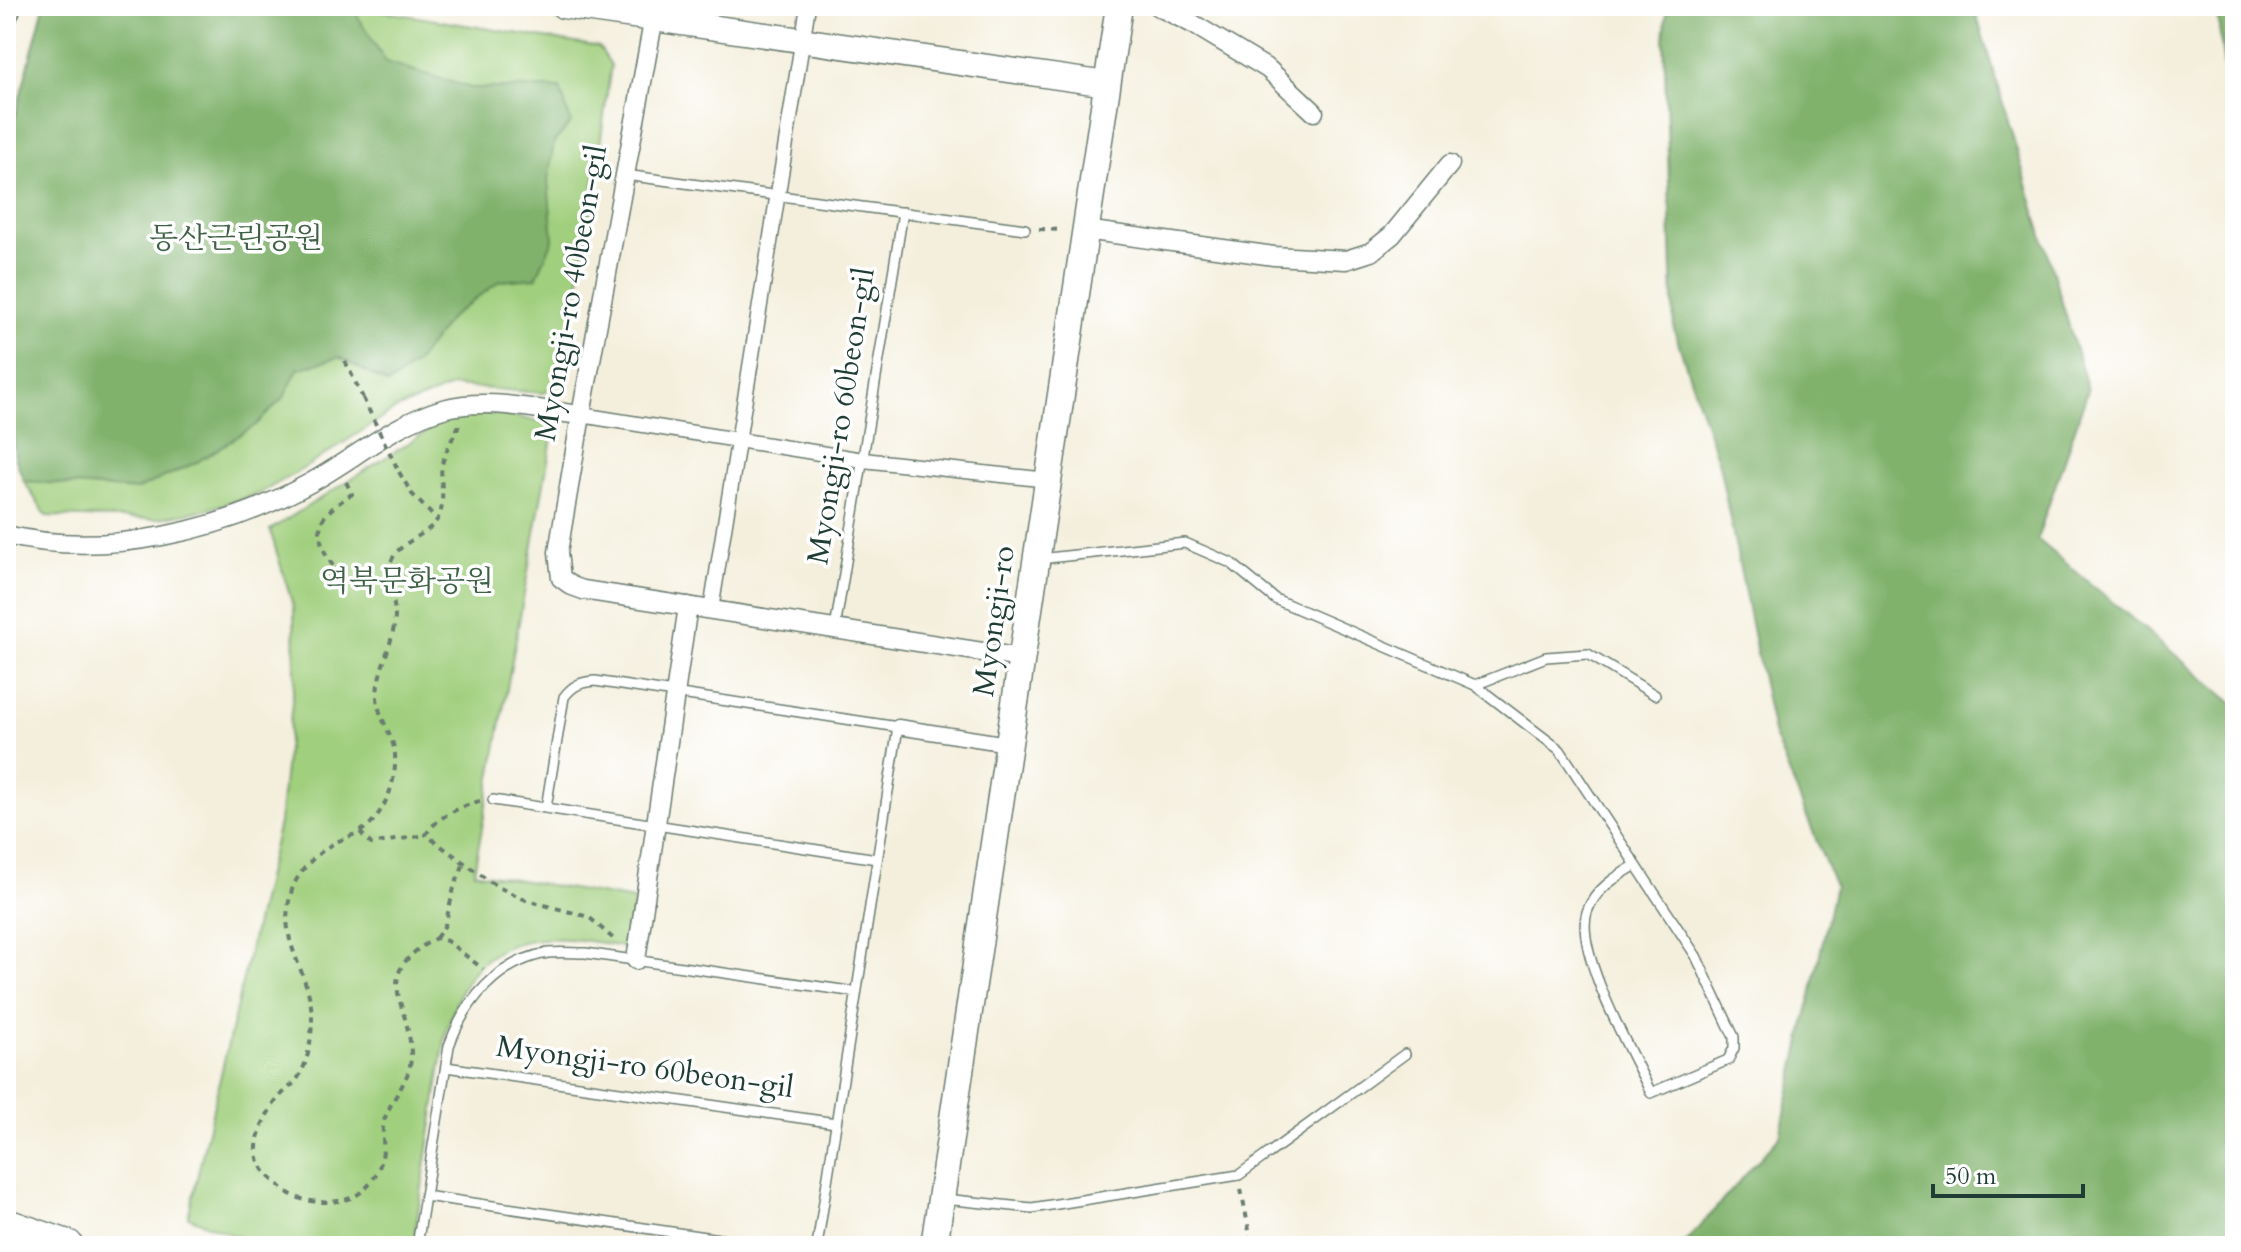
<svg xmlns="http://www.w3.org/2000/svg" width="2241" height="1252" font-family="Cardo,'Noto Serif KR',serif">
  <rect width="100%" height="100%" fill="#fff"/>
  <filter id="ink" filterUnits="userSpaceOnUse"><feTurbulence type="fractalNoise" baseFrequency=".0125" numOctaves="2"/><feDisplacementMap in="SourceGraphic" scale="16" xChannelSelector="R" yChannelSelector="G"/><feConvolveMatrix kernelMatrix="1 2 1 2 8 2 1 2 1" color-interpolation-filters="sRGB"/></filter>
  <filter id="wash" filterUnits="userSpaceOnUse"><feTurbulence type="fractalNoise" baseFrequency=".006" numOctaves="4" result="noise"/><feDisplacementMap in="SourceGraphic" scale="32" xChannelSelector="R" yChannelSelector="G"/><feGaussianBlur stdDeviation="1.8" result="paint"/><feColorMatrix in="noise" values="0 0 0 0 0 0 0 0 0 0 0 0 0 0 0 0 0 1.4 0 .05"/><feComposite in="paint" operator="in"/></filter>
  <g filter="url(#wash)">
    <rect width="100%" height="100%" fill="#f4efdd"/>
    <g fill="#a0cf7d" stroke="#608658" stroke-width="2">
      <path d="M44 6H351L599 47 611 65 588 232 561 382 544 393 454 386 396 409 306 467 258 494 204 510 154 519 46 516 24 481 15 457 6 372V151Z"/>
      <path d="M477 413 513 416 548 424 552 438 474 872 634 900 631 949C580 938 513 925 474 971 460 988 453 1011 446 1032L413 1246H261L188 1217 279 823 295 675 294 609 270 530 444 421Z"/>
    </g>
    <g fill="#80b26c" stroke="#507850" stroke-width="2">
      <path d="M44 6H351L386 62 471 88H560L571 123 554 142 548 180 553 240 536 278 500 281 451 317 416 363 388 384 339 357 298 369 284 397 256 425 197 462 136 490 24 481 15 457 6 372V151Z"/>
      <path d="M1667 6H1974L2088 390 2037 539 2235 705V1246H1665L1685 1243 1780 1136 1835 886 1773 733 1719 464 1674 330 1664 39Z"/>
      <path d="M2216 6H2235V149Z"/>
    </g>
  </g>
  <g filter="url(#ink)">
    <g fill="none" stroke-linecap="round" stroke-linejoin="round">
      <g stroke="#6a7b6f" stroke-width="12">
        <g id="service">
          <path d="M625 175 1025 229"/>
          <path d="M1039 559 1185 543 1231 563 1275 599 1475 685 1546 657 1588 654 1655 695"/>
          <path d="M835 629 903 212"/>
          <path d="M1475 685 1560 750 1696 956 1734 1037V1048L1728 1060 1651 1093C1632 1053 1574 952 1587 912 1594 890 1617 876 1636 865"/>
          <path d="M493 800 877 859"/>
          <path d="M546 808 564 697C573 685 581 682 595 681L898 727 817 1246"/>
          <path d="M446 1067 836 1123"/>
          <path d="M425 1196 767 1246"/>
          <path d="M944 1199 1032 1208 1239 1175 1405 1054"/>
          <path d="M417 1246 449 1046C465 1001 498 961 548 953 560 952 573 953 585 953L856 992"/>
        </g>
      </g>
      <g stroke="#6a7b6f" stroke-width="17">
        <g id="pedestrian">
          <path d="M581 415 863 460 1048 480"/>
          <path d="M711 610 808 6"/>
          <path d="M898 727 1008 744"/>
        </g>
      </g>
      <g stroke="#6a7b6f" stroke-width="21">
        <g id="minor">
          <path d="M656 6 581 415 558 552 561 578 572 586 583 590 1021 658"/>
          <path d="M1157 6 1193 24 1268 69 1314 112"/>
          <path d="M6 22 12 6"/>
          <path d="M1085 230 1274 256 1346 260 1371 252 1392 235 1450 164"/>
          <path d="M6 535C105 559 223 531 310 483 354 459 394 423 443 409 487 397 536 410 581 415"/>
          <path d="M636 960 688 606"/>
        </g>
      </g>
      <g stroke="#6a7b6f" stroke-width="27">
        <path id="tertiary" d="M563 6 1107 84"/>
      </g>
      <g stroke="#6a7b6f" stroke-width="29">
        <path id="secondary" d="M934 1246 1119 6"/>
      </g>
      <g stroke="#6a7b6f" stroke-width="35">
        <path id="trunk" d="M6 1225 67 1246"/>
      </g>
      <g stroke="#6a7b6f" stroke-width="4" stroke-dasharray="6 6" stroke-linecap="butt">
        <path d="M1039 229 1062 230"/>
        <path d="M345 361 363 398"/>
        <path d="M459 425C453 438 445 451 442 465 439 482 447 505 437 520 426 536 404 540 394 556 382 575 395 596 395 616 394 644 378 667 377 695 377 715 390 730 394 748 397 760 394 780 390 791 386 802 379 815 371 823 361 834 345 837 333 844 316 854 298 871 292 890 274 945 313 970 312 1022 311 1042 308 1066 295 1082 291 1086 286 1090 281 1095 266 1112 248 1145 262 1168 266 1175 274 1181 280 1186 296 1203 323 1204 344 1200 367 1195 382 1172 383 1149 384 1139 381 1129 385 1118 392 1097 411 1080 411 1056 411 1000 367 976 436 938L447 941 483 969"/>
        <path d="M399 472 412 494 437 520"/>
        <path d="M346 482 352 494C342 501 330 508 323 519 312 539 333 574 352 582 366 588 376 585 388 578"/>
        <path d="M480 801C461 806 435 818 426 835L496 886 526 900 589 917 617 942"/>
        <path d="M360 832 371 844 426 835"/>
        <path d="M436 938 445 925 454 888 464 863"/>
        <path d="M1241 1189 1252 1246"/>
      </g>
      <use href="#service" stroke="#fff" stroke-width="9"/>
      <use href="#pedestrian" stroke="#fff" stroke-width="14"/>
      <use href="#minor" stroke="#fff" stroke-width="18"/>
      <use href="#tertiary" stroke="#fff" stroke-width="24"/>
      <use href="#secondary" stroke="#fff" stroke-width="26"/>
      <use href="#trunk" stroke="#fff" stroke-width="32"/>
      <path stroke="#6a7b6f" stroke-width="4" stroke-dasharray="6 6" stroke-linecap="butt" d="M363 398 399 472"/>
    </g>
  </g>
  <g text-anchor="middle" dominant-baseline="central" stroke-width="7" stroke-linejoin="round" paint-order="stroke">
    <g font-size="30" fill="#3f6246" stroke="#fff">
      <text x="236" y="238">동산근린공원</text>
      <text x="407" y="581">역북문화공원</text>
    </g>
    <g font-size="30" fill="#1f3d34" stroke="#fff">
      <text transform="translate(571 293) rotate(-80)">Myongji-ro 40beon-gil</text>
      <text transform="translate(841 416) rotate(-81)">Myongji-ro 60beon-gil</text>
      <text transform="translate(994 621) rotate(-82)">Myongji-ro</text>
      <text transform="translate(645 1067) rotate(8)">Myongji-ro 60beon-gil</text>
    </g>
  </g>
  <rect width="2241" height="1252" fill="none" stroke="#fff" stroke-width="32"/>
  <path d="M1933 1184v12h150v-12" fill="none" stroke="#1f3d34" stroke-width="4"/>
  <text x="1945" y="1184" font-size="24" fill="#1f3d34" stroke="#ffffff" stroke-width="6" paint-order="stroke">50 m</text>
</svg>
